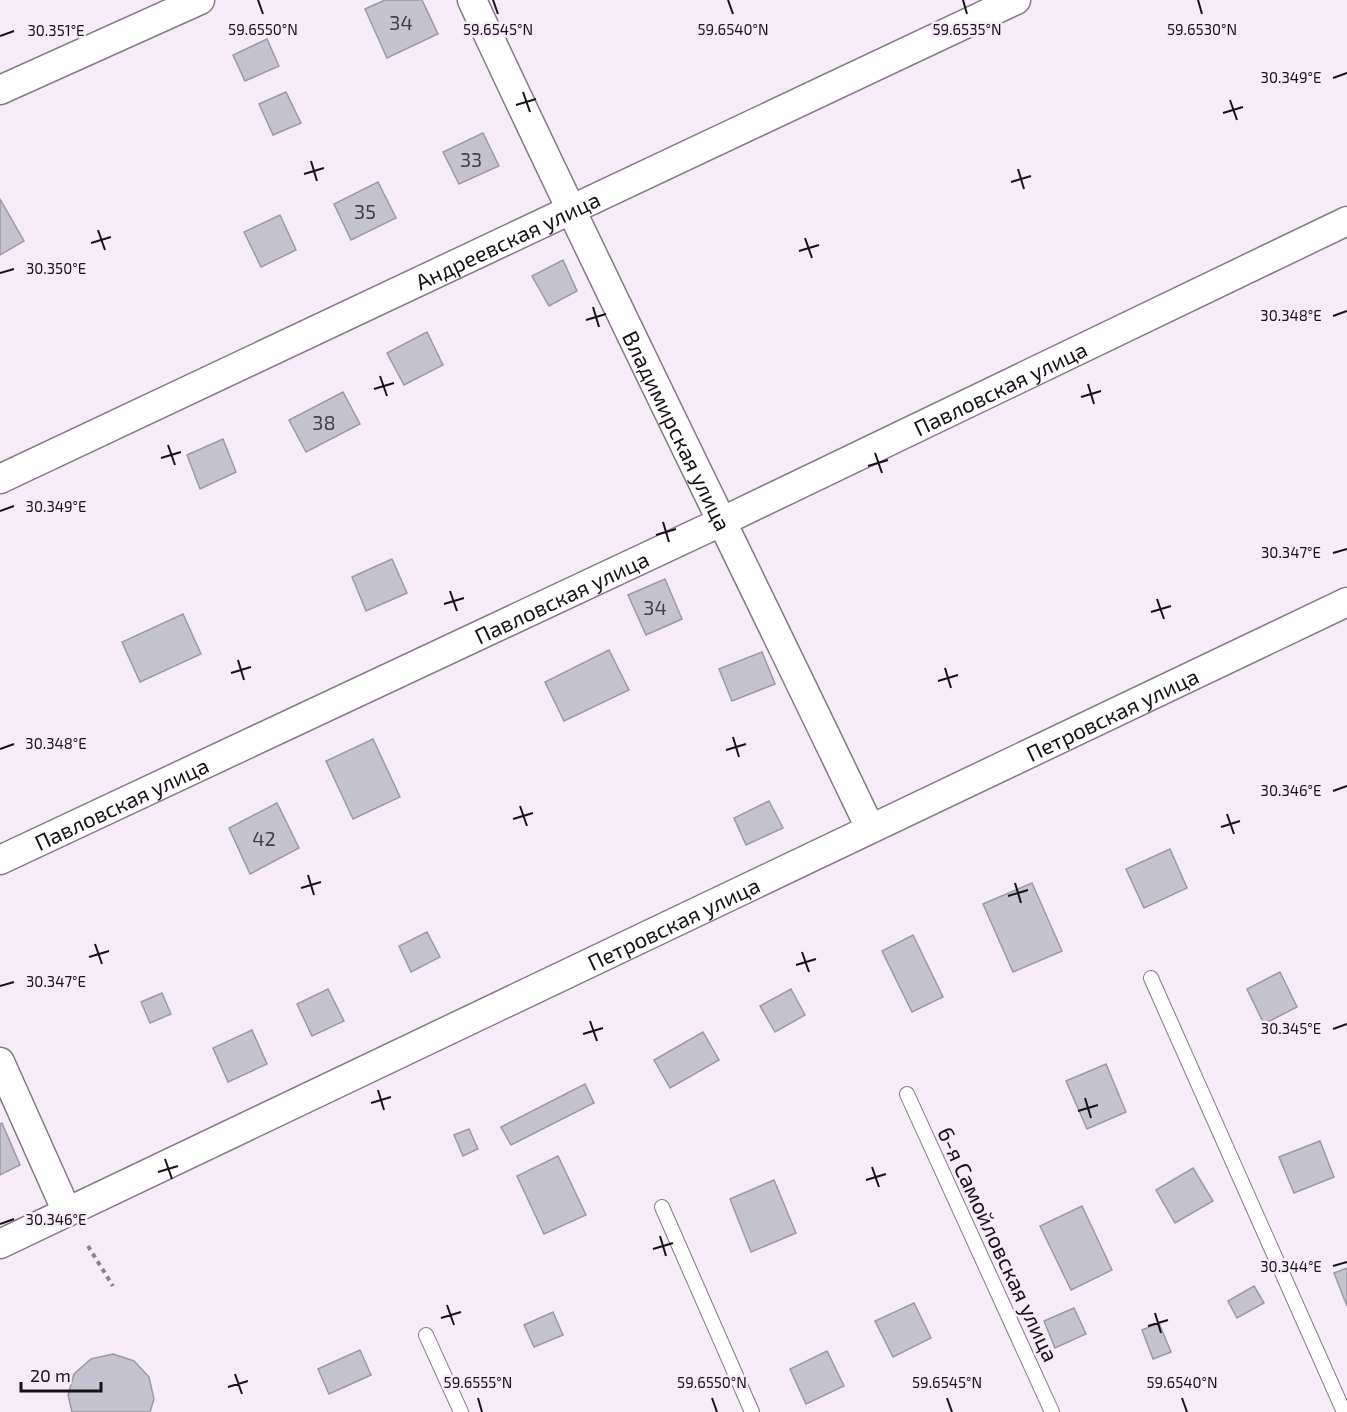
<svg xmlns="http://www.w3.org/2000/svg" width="1347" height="1412" font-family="'Exo 2',sans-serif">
  <rect width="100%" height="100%" fill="#f6ecf7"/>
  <g fill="#c5c3d0" stroke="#9b99a5" stroke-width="1.5">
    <path d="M385 0H422L438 34 387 58 365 9Z"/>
    <path d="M267 39 279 66 245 81 233 55Z"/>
    <path d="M286 92 301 123 273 135 259 104Z"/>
    <path d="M483 133 499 166 459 184 443 152Z"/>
    <path d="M378 182 396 218 351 240 334 204Z"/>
    <path d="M0 199 24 241 0 255Z"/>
    <path d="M280 215 296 250 261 267 244 232Z"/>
    <path d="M563 260 577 291 549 306 532 276Z"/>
    <path d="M427 332 443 365 404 385 387 353Z"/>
    <path d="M343 392 360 424 306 452 289 420Z"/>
    <path d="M223 439 236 472 200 489 187 455Z"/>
    <path d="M392 559 407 593 366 611 352 577Z"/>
    <path d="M665 579 682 619 646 635 628 595Z"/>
    <path d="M183 614 201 654 140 682 122 642Z"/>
    <path d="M609 650 629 690 564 721 545 682Z"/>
    <path d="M762 652 775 684 732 701 719 669Z"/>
    <path d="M373 739 400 797 353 819 326 761Z"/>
    <path d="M769 801 783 828 746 845 734 818Z"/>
    <path d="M277 803 299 848 250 874 229 828Z"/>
    <path d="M1170 849 1187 888 1144 908 1126 869Z"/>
    <path d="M1032 883 1062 951 1013 972 983 904Z"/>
    <path d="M427 932 440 957 411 972 399 946Z"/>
    <path d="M913 935 943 997 912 1012 882 951Z"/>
    <path d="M1280 972 1297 1007 1264 1024 1247 989Z"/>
    <path d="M328 989 344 1021 312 1036 297 1004Z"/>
    <path d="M791 989 805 1015 775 1032 760 1006Z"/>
    <path d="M162 993 171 1014 150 1023 141 1002Z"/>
    <path d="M252 1030 267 1064 228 1082 213 1048Z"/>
    <path d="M703 1032 719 1060 670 1088 654 1060Z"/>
    <path d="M1106 1064 1126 1112 1087 1129 1066 1081Z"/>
    <path d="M585 1084 594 1103 511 1145 501 1127Z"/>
    <path d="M2 1123 20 1165 0 1175V1124Z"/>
    <path d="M469 1129 478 1149 463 1156 454 1135Z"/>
    <path d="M1320 1141 1334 1177 1294 1193 1279 1157Z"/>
    <path d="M558 1156 586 1215 544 1234 517 1176Z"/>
    <path d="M1193 1168 1213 1201 1175 1223 1156 1190Z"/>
    <path d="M774 1180 796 1233 751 1252 730 1199Z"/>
    <path d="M1082 1206 1112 1270 1071 1290 1040 1226Z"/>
    <path d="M1347 1268V1306L1334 1273Z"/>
    <path d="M1254 1286 1264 1303 1237 1318 1228 1301Z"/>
    <path d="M914 1303 931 1338 893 1357 875 1321Z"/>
    <path d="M1074 1308 1086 1334 1055 1348 1044 1321Z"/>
    <path d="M553 1312 563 1335 534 1347 524 1325Z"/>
    <path d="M1159 1323 1171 1352 1153 1359 1142 1330Z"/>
    <path d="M360 1350 371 1375 329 1394 318 1369Z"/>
    <path d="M827 1351 844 1386 806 1404 790 1369Z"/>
    <path d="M113 1354 134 1361 149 1377 154 1399 150 1412H72L68 1395 74 1374 91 1359Z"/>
  </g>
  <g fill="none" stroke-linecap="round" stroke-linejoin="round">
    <g stroke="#837b84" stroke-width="16">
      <g id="lane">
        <path d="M1151 978 1344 1412"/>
        <path d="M907 1094 1052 1412"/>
        <path d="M662 1207 752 1412"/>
        <path d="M426 1335 461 1412"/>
      </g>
    </g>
    <g stroke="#837b84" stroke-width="31">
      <g id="street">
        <path id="s1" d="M472 0C601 278 738 552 870 828"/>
        <path d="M0 90 200 0"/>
        <path id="s2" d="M0 479 1016 0"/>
        <path id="s3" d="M0 860 723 521 1347 221"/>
        <path d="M0 1062 67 1212"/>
        <path id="s4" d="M0 1244 1347 602"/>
      </g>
    </g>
    <path stroke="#8a838a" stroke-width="4" stroke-dasharray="4.5 4.5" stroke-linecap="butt" d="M88 1246 113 1286"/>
    <use href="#lane" stroke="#fff" stroke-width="14"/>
    <use href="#street" stroke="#fff" stroke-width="28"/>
  </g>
  <path fill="none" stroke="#161216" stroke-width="2" d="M258 0 263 14M493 0 498 14M728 0 733 14M963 0 967 14M1198 0 1202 14M0 36 14 31M1333 78 1347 73M523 92 530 112M1230 100 1237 120M516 105 536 99M1223 113 1243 107M311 161 317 181M1018 169 1024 189M304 174 324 168M1011 182 1031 176M98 230 105 250M805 238 812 258M91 243 111 237M799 251 819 245M0 273 14 269M593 307 599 327M1333 316 1347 311M586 320 606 314M380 376 387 396M1088 384 1094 404M374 389 394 383M1081 397 1101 391M168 445 175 465M875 453 882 473M161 458 181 452M868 466 888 460M0 511 14 506M663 522 669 542M656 535 676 529M1333 553 1347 549M450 591 457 611M1157 599 1164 619M444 604 464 598M1151 612 1171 606M238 660 244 680M945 668 951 688M231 673 251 667M938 681 958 675M733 737 739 757M0 749 14 744M726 750 746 744M1333 791 1347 786M520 806 527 826M1227 814 1234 834M513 819 533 813M1221 827 1240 821M308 875 314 895M1015 883 1021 903M301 888 321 882M1008 896 1028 890M95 944 102 964M802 952 809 972M89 957 109 951M796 965 816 959M0 986 14 982M590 1021 597 1041M1333 1029 1347 1024M583 1034 603 1028M378 1090 384 1110M1085 1098 1091 1118M371 1103 391 1097M1078 1111 1098 1105M165 1159 172 1179M872 1167 879 1187M158 1172 178 1166M866 1180 886 1174M0 1224 14 1219M660 1236 666 1256M653 1249 673 1243M1333 1266 1347 1262M447 1305 454 1325M1155 1313 1161 1333M441 1318 461 1312M1148 1326 1168 1320M235 1374 242 1394M228 1387 248 1381M478 1398 482 1412M712 1398 717 1412M947 1398 952 1412M1182 1398 1187 1412"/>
  <g text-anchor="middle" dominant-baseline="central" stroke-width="5" stroke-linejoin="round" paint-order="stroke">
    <g font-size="20" fill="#423e44">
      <text x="401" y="22">34</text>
      <text x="471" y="159">33</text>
      <text x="365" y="211">35</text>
      <text x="324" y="422">38</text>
      <text x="655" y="607">34</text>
      <text x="264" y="838">42</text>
    </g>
    <g font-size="22" fill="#161216" stroke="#f6ecf7">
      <text stroke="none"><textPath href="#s2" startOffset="561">Андреевская улица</textPath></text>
      <text stroke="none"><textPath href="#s3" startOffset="1106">Павловская улица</textPath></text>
      <text stroke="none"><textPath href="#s1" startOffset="477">Владимирская улица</textPath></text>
      <text stroke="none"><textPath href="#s3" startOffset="620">Павловская улица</textPath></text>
      <text stroke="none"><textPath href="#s4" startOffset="1232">Петровская улица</textPath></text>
      <text stroke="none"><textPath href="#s3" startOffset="134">Павловская улица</textPath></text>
      <text stroke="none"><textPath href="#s4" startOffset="746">Петровская улица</textPath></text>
      <text transform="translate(999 1244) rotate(65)">6-я Самойловская улица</text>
    </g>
  </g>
  <g font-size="15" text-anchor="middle" fill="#161216" stroke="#f6ecf7" stroke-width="5" stroke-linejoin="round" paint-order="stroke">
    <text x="263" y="35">59.6550°N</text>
    <text x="498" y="35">59.6545°N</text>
    <text x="733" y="35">59.6540°N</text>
    <text x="967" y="35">59.6535°N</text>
    <text x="1202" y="35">59.6530°N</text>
    <text x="56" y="36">30.351°E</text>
    <text x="1291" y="83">30.349°E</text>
    <text x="56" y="274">30.350°E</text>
    <text x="1291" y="321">30.348°E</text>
    <text x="56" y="512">30.349°E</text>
    <text x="1291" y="558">30.347°E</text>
    <text x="56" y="749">30.348°E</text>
    <text x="1291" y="796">30.346°E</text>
    <text x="56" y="987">30.347°E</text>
    <text x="1291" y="1034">30.345°E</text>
    <text x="56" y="1225">30.346°E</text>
    <text x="1291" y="1272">30.344°E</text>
    <text x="712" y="1388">59.6550°N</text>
    <text x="478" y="1388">59.6555°N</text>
    <text x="947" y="1388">59.6545°N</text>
    <text x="1182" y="1388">59.6540°N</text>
  </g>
  <path d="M21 1382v9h80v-9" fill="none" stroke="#161216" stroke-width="3"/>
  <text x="30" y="1382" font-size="18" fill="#161216" stroke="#f6ecf7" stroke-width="4.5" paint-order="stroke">20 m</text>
</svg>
